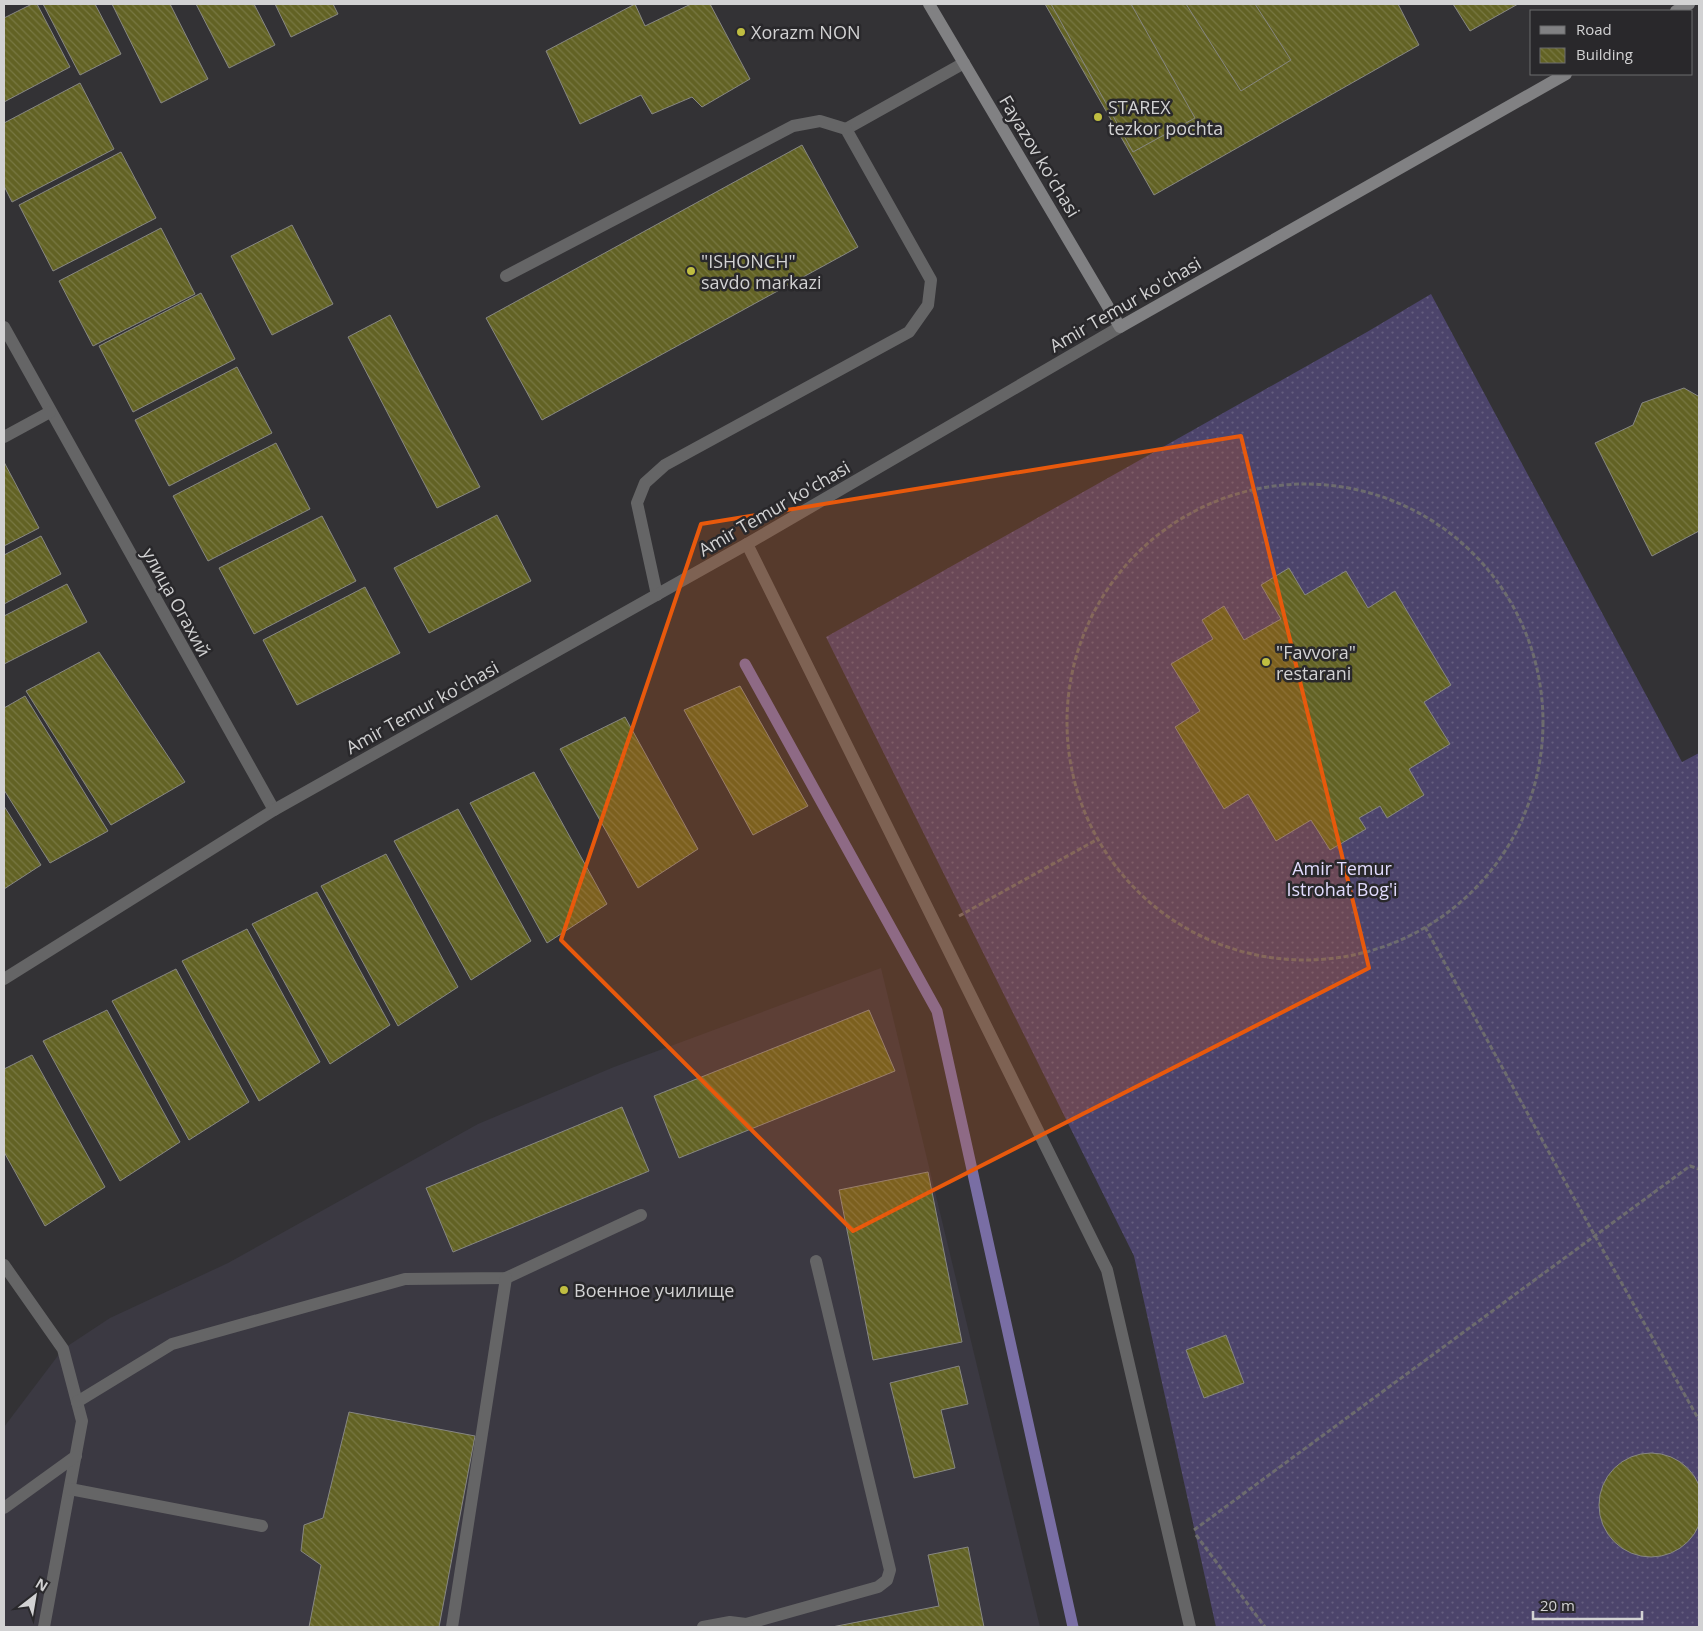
<svg xmlns="http://www.w3.org/2000/svg" width="1703" height="1631" font-family="'Open Sans',sans-serif">
  <defs>
    <pattern id="grass-dots" width="8" height="8" patternUnits="userSpaceOnUse" patternTransform="scale(1.25)"><rect width="8" height="8" fill="#4c446b"/><path d="M2 2h.1M6 6h.1" fill="none" stroke="#655e7f" stroke-width="1.8" stroke-linecap="round"/></pattern>
    <pattern id="building-back-hatch" width="6" height="6" patternUnits="userSpaceOnUse" patternTransform="scale(1.25)"><rect width="6" height="6" fill="#626224"/><path d="M-1 5l2 2M0 0l6 6M5-1l2 2" fill="none" stroke="#787843"/></pattern>
  </defs>
  <rect width="100%" height="100%" fill="#333235"/>
  <path fill="#3b3942" d="M881 968 1040 1627H4V1427L63 1349 110 1318 228 1263 478 1124 614 1067Z"/>
  <path fill="url(#grass-dots)" d="M1431 294 1682 762 1699 753V1627H1216L1134 1256 826 637 1367 332Z"/>
  <g fill="none" stroke-linecap="round" stroke-linejoin="round">
    <path stroke="#796ea4" stroke-width="11" d="M745 664 937 1011 1073 1627"/>
  </g>
  <g fill="url(#building-back-hatch)" stroke="#878783">
    <path d="M32 4H37L70 67 4 102V18Z"/>
    <path d="M43 4H95L121 54 80 75Z"/>
    <path d="M112 4H170L208 79 161 103Z"/>
    <path d="M196 4H254L275 45 229 68Z"/>
    <path d="M275 4H333L338 14 291 37Z"/>
    <path d="M635 4 645 26 691 4H710L750 79 702 107 692 97 652 114 641 95 580 124 546 51Z"/>
    <path d="M1045 4H1398L1419 45 1154 195Z"/>
    <path d="M1051 4H1131L1195 118 1133 152Z"/>
    <path d="M1186 4H1255L1291 60 1241 91Z"/>
    <path d="M1453 4H1518L1470 31Z"/>
    <path d="M80 83 114 149 12 202 4 186V123Z"/>
    <path d="M802 145 858 247 542 420 486 318Z"/>
    <path d="M121 152 156 218 53 271 19 205Z"/>
    <path d="M292 225 333 304 272 335 231 256Z"/>
    <path d="M161 228 195 294 93 346 59 281Z"/>
    <path d="M201 293 235 359 133 412 99 346Z"/>
    <path d="M390 315 480 487 437 508 348 337Z"/>
    <path d="M237 367 272 433 169 486 135 420Z"/>
    <path d="M1684 388 1698 396 1699 395V531L1652 556 1595 443 1633 425 1642 403Z"/>
    <path d="M276 443 310 509 208 561 173 496Z"/>
    <path d="M4 462 39 528 4 546Z"/>
    <path d="M497 515 531 581 429 633 394 568Z"/>
    <path d="M322 516 356 581 254 634 219 568Z"/>
    <path d="M41 536 61 574 4 604V555Z"/>
    <path d="M1289 568 1305 595 1346 571 1368 608 1395 591 1451 685 1424 702 1450 744 1409 769 1424 795 1387 818 1380 806 1359 818 1366 829 1330 850 1311 820 1276 841 1248 794 1224 809 1175 727 1200 711 1171 664 1213 639 1202 620 1224 606 1244 640 1281 619 1261 585Z"/>
    <path d="M67 584 87 622 4 664V616Z"/>
    <path d="M365 587 400 653 297 705 263 640Z"/>
    <path d="M99 652 185 782 111 825 26 691Z"/>
    <path d="M740 686 808 806 753 835 684 710Z"/>
    <path d="M25 696 108 831 50 863 4 790V708Z"/>
    <path d="M625 717 698 849 638 888 560 749Z"/>
    <path d="M534 772 607 904 547 943 470 803Z"/>
    <path d="M4 806 41 865 4 889Z"/>
    <path d="M458 809 531 941 471 980 394 841Z"/>
    <path d="M386 854 458 987 398 1026 321 886Z"/>
    <path d="M317 892 390 1025 330 1064 252 924Z"/>
    <path d="M247 929 320 1062 259 1101 182 961Z"/>
    <path d="M176 969 249 1102 189 1140 112 1001Z"/>
    <path d="M107 1010 180 1142 120 1181 43 1041Z"/>
    <path d="M869 1010 895 1071 679 1158 654 1096Z"/>
    <path d="M32 1055 105 1187 45 1226 4 1152V1069Z"/>
    <path d="M622 1107 649 1171 453 1252 426 1188Z"/>
    <path d="M928 1172 962 1342 873 1360 839 1190Z"/>
    <path d="M1226 1335 1244 1383 1204 1398 1186 1350Z"/>
    <path d="M959 1366 968 1404 941 1410 955 1468 914 1478 890 1383Z"/>
    <path d="M349 1412 475 1436 439 1627H309L321 1565 301 1551 304 1525 323 1518Z"/>
    <circle cx="1651" cy="1505" r="52"/>
    <path d="M968 1547 984 1627H832L939 1606 928 1555Z"/>
  </g>
  <g fill="none" stroke-linecap="round" stroke-linejoin="round">
    <g stroke="#6d6c6e" stroke-width="3" stroke-dasharray="5 2.5" stroke-linecap="butt">
      <circle cx="1305" cy="722" r="238"/>
      <path d="M959 916 1098 839"/>
      <path d="M1425 927 1595 1236 1699 1420"/>
      <path d="M1194 1530 1690 1166 1699 1169"/>
      <path d="M1196 1535 1265 1627"/>
    </g>
    <g stroke="#656566" stroke-width="12">
      <path d="M846 129 964 63"/>
      <path d="M506 276 793 126 820 121 846 129 931 280 928 305 909 332 665 465 645 483 637 503 657 595"/>
      <path d="M747 544 1107 1270 1190 1627"/>
      <path d="M4 1265 63 1349 82 1421 44 1627"/>
      <path d="M77 1402 172 1344 405 1279 506 1278 641 1215"/>
      <path d="M70 1489 262 1526"/>
      <path d="M4 1508 76 1456"/>
      <path d="M746 1624 878 1587 887 1580 890 1570 816 1261"/>
      <path d="M452 1627 506 1278"/>
      <path d="M703 1627 730 1622 746 1624 749 1627"/>
    </g>
    <g stroke="#656566" stroke-width="12">
      <path d="M4 327 274 810"/>
      <path d="M4 437 50 412"/>
    </g>
    <path stroke="#656566" stroke-width="12" d="M4 979 274 810 747 544 1120 327"/>
    <g stroke="#818183" stroke-width="12">
      <path d="M929 4 1120 327 1566 74"/>
      <path d="M1676 11 1689 4"/>
    </g>
  </g>
  <path fill="#e8590c" fill-opacity="0.2" stroke="#e8590c" stroke-width="4" stroke-linejoin="round" d="M1241 436 1369 968 853 1231 561 940 701 524Z"/>
  <g fill="#c0be41" stroke="#29282b" stroke-width="2">
    <circle cx="741" cy="32" r="5"/>
    <circle cx="1098" cy="117" r="5"/>
    <circle cx="691" cy="271" r="5"/>
    <circle cx="1266" cy="662" r="5"/>
    <circle cx="564" cy="1290" r="5"/>
  </g>
  <g text-anchor="middle" dominant-baseline="central" stroke-width="5" stroke-linejoin="round" paint-order="stroke">
    <g font-size="18" fill="#d2d2d3" stroke="#29282b" text-anchor="start">
      <text x="751" y="32">Xorazm NON</text>
      <text x="1108" y="107">STAREX<tspan x="1108" dy="21">tezkor pochta</tspan></text>
      <text x="701" y="261">"ISHONCH"<tspan x="701" dy="21">savdo markazi</tspan></text>
      <text x="1276" y="652">"Favvora"<tspan x="1276" dy="21">restarani</tspan></text>
      <text x="574" y="1290">Военное училище</text>
    </g>
    <g font-size="18" fill="#d2d2d3" stroke="#29282b">
      <text transform="translate(1040 156) rotate(59)">Fayazov ko'chasi</text>
      <text transform="translate(1125 304) rotate(-30)">Amir Temur ko'chasi</text>
      <text transform="translate(774 508) rotate(-30)">Amir Temur ko'chasi</text>
      <text transform="translate(177 602) rotate(61)">улица Огахий</text>
      <text transform="translate(422 707) rotate(-29)">Amir Temur ko'chasi</text>
    </g>
    <g font-size="18" fill="#e2dcfe" stroke="#29282b">
      <text x="1342" y="868">Amir Temur<tspan x="1342" dy="21">Istrohat Bog'i</tspan></text>
    </g>
  </g>
  <rect width="1703" height="1631" fill="none" stroke="#d2d2d3" stroke-width="10"/>
  <rect x="1530" y="10" width="162" height="65" fill="#29282b" stroke="#6d6c6e"/>
  <rect x="1540" y="26" width="25" height="8" fill="#818183" stroke="#6d6c6e"/>
  <text x="1576" y="35" font-size="15" fill="#d2d2d3">Road</text>
  <rect x="1540" y="48" width="25" height="15" fill="url(#building-back-hatch)" stroke="#6d6c6e"/>
  <text x="1576" y="60" font-size="15" fill="#d2d2d3">Building</text>
  <g transform="translate(35 1596) rotate(31)" stroke="#29282b" stroke-width="4" paint-order="stroke">
  <path d="M0-4L9 19L0 12L-9 19Z" fill="#d2d2d3"/>
  <text y="-8" font-size="14" font-weight="bold" text-anchor="middle" fill="#d2d2d3">N</text>
  </g>
  <path d="M1533 1611v8h109v-8" fill="none" stroke="#d2d2d3" stroke-width="2.5"/>
  <text x="1540" y="1611" font-size="15" fill="#d2d2d3" stroke="#29282b" stroke-width="4" paint-order="stroke">20 m</text>
</svg>
